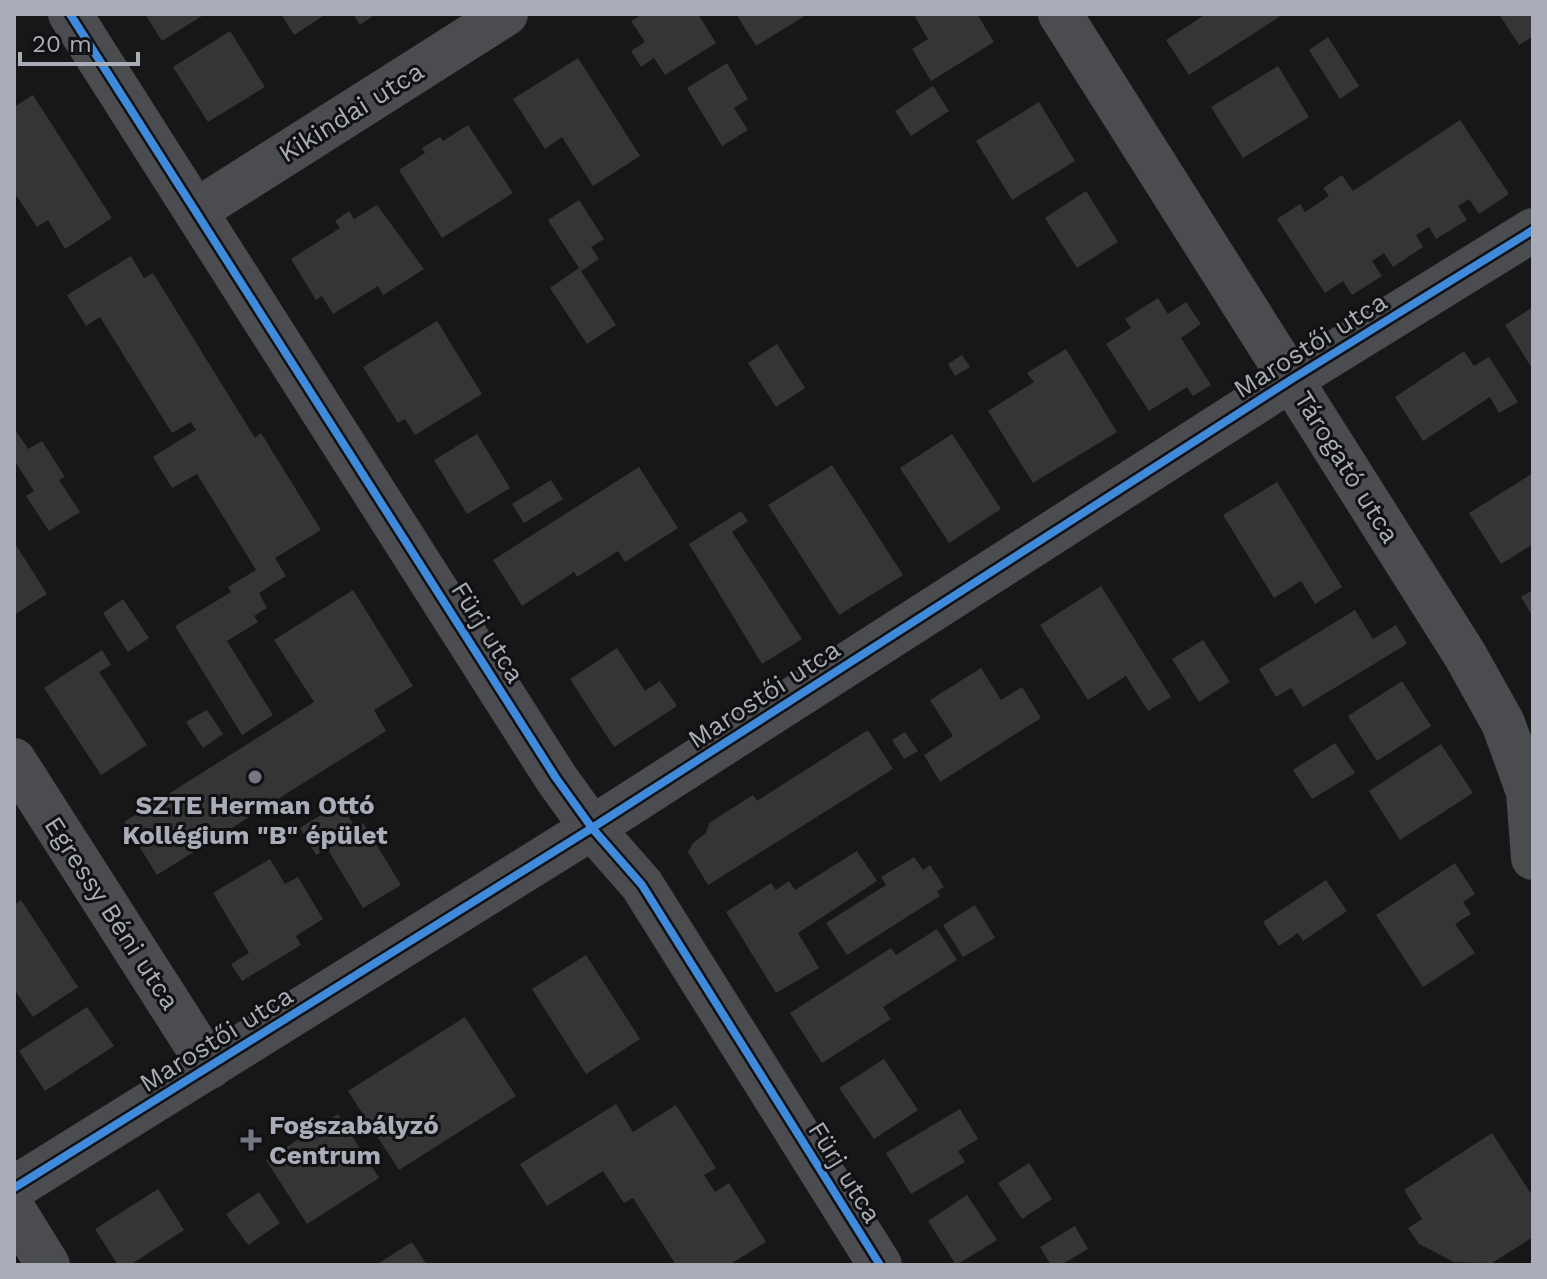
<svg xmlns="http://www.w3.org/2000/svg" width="1547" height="1279" font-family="'Work Sans',sans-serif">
  <rect width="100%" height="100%" fill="#171717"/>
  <g fill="#353536">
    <path d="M145 14H205L162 41Z"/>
    <path d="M281 14H322L323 16 294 35Z"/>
    <path d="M353 14H376L360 25Z"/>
    <path d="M643 14H698L716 43 665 75 654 58 641 67 631 51 645 42 631 21Z"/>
    <path d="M736 14H808L756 46Z"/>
    <path d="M921 14H977L994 42 931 81 912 49 928 39 915 17Z"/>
    <path d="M1206 14H1284L1189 75 1166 40Z"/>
    <path d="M1499 14H1533V36L1519 45Z"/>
    <path d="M230 31 265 87 208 122 173 67Z"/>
    <path d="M1328 37 1359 86 1340 99 1309 50Z"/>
    <path d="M578 58 640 156 593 186 562 137 545 149 513 99Z"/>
    <path d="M727 63 748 99 734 108 748 130 722 146 687 88Z"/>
    <path d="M1278 66 1309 117 1243 158 1211 107Z"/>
    <path d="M933 86 949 111 911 136 895 111Z"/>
    <path d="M33 95 112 218 65 249 48 220 37 227 14 192V107Z"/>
    <path d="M1039 102 1075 161 1012 200 976 141Z"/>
    <path d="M1460 120 1509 194 1479 214 1469 199 1458 206 1467 220 1436 239 1429 227 1416 235 1423 247 1393 267 1384 253 1372 261 1382 276 1352 295 1343 281 1325 293 1277 219 1300 204 1305 212 1329 196 1323 188 1342 175 1353 191Z"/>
    <path d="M468 125 513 193 442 238 399 170 425 153 422 148 440 137 443 141Z"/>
    <path d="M1086 191 1118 242 1077 268 1045 218Z"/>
    <path d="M579 200 604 239 591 247 599 259 581 271 616 325 587 344 550 288 579 268 548 220Z"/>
    <path d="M377 205 424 269 383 295 378 286 333 314 322 296 316 300 291 259 340 228 335 221 349 211 354 219Z"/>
    <path d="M131 256 144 278 153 273 255 438 261 433 321 530 275 558 286 576 259 593 267 608 254 616 258 622 227 641 273 715 242 735 175 626 231 592 228 587 256 570 197 474 172 488 153 457 196 430 191 422 172 433 100 317 86 326 67 295Z"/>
    <path d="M1158 298 1168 314 1186 302 1201 324 1181 338 1211 385 1193 396 1187 387 1149 411 1106 344 1131 328 1125 319Z"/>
    <path d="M1533 307V370L1505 325Z"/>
    <path d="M437 321 482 394 415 435 405 419 398 423 363 367Z"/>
    <path d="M777 344 805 388 776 407 748 363Z"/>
    <path d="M1066 349 1117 432 1033 483 988 411 1034 382 1027 373Z"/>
    <path d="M1464 351 1474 366 1489 357 1518 402 1499 413 1490 397 1423 441 1395 397Z"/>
    <path d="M962 355 970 367 955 376 948 364Z"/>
    <path d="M14 428 28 449 42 441 65 477 59 480 80 512 49 531 26 496 34 491 14 460Z"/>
    <path d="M477 434 510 488 467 514 434 460Z"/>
    <path d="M952 434 1001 509 949 543 900 468Z"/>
    <path d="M832 465 903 575 839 615 768 505Z"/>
    <path d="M639 467 678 528 625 562 618 551 577 577 574 572 522 606 493 560Z"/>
    <path d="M1533 473V544L1501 564 1469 513Z"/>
    <path d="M551 480 563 499 524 523 512 504Z"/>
    <path d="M1277 482 1342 587 1315 604 1301 581 1274 598 1223 515Z"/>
    <path d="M741 511 748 521 732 532 802 639 762 664 689 544Z"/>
    <path d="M14 542 47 594 14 615Z"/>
    <path d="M1101 586 1171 697 1148 711 1126 676 1088 700 1040 625Z"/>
    <path d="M353 590 413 686 374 710 386 731 157 875 124 822 314 702 274 640Z"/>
    <path d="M1533 590V617L1521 597Z"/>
    <path d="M123 599 149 638 128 652 103 613Z"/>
    <path d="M1355 610 1373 639 1396 625 1407 644 1303 707 1291 688 1276 697 1259 669Z"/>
    <path d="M1203 640 1230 682 1199 702 1172 659Z"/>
    <path d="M617 648 645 691 660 681 677 706 614 747 570 679Z"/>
    <path d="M102 650 111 665 99 672 147 745 101 775 44 688Z"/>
    <path d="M981 668 1001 700 1022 687 1041 718 940 782 924 755 953 736 930 700Z"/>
    <path d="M1402 681 1431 726 1377 761 1348 716Z"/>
    <path d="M207 710 223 734 203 748 186 722Z"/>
    <path d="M868 730 893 769 708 885 688 852 693 843 706 833 709 823 753 795 757 801Z"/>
    <path d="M905 732 918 751 904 759 892 740Z"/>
    <path d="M1335 743 1355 773 1312 799 1293 770Z"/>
    <path d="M1441 744 1473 793 1400 840 1369 791Z"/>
    <path d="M340 803 355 827 363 823 401 885 363 908 327 848 316 855 300 828Z"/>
    <path d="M857 851 877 881 798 933 819 968 776 993 726 912 771 883 776 890 789 881 795 890Z"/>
    <path d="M914 857 923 870 930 865 944 887 937 891 940 896 847 955 826 923 886 885 881 877Z"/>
    <path d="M270 859 285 884 298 877 323 919 296 936 301 945 242 981 231 964 249 953 213 893Z"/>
    <path d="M1455 863 1475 894 1463 902 1471 914 1455 924 1475 953 1423 987 1376 915Z"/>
    <path d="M1326 880 1347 911 1303 941 1298 933 1279 946 1263 922Z"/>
    <path d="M21 900 78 987 33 1017 14 989V905Z"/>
    <path d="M975 905 995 938 963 957 943 925Z"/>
    <path d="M937 929 957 960 883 1007 891 1019 822 1063 790 1013 891 948 896 955Z"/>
    <path d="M586 955 640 1039 586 1074 532 989Z"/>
    <path d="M87 1007 114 1046 45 1091 19 1051Z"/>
    <path d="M465 1017 516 1096 399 1170 348 1091Z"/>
    <path d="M884 1059 918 1110 874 1139 839 1088Z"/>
    <path d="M616 1104 633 1132 676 1105 716 1168 704 1175 715 1192 729 1183 766 1242 729 1265H676L633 1198 624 1203 603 1171 547 1206 520 1164Z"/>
    <path d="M960 1109 978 1139 958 1151 965 1162 911 1194 886 1153Z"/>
    <path d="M338 1114 379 1178 307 1224 266 1160Z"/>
    <path d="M1492 1133 1533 1197V1237L1492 1263 1454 1262 1419 1244 1408 1228 1422 1219 1404 1190Z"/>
    <path d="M1029 1163 1052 1199 1022 1219 998 1183Z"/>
    <path d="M158 1189 184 1230 130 1265H118L95 1229Z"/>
    <path d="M259 1192 280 1223 248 1245 226 1214Z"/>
    <path d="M967 1195 997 1240 956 1265 928 1221Z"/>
    <path d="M1075 1226 1088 1249 1061 1265H1051L1040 1247Z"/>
    <path d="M412 1242 427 1265H376Z"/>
  </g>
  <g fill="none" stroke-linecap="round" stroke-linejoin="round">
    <g stroke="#4b4c50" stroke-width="44">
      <path d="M70 14 556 778 592 828 642 885 880 1265"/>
      <path d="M1060 14 1465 655 1503 723 1528 792 1533 858"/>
      <path d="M197 210 506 14"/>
      <path d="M14 760 210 1067"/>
      <path d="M14 1188 592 828 1292 379 1533 230"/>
      <path d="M14 1210 48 1265"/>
    </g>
    <g stroke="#111113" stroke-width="13">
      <g id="cycleway">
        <path d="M70 14 556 778 592 828 642 885 880 1265"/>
        <path d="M14 1188 592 828 1292 379 1533 230"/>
      </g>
    </g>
    <use href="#cycleway" stroke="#408adc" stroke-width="8"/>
  </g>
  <g fill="#757880" stroke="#111113" stroke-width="3">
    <circle cx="255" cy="777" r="8"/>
    <path d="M247 1128h8v8h8v8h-8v8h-8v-8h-8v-8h8z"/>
  </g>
  <g text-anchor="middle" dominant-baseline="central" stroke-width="6" stroke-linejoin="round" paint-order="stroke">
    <g font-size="26" fill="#a8adb8" stroke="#111113">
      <text transform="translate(351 112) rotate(-32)">Kikindai utca</text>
      <text transform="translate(1310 345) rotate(-32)">Marostői utca</text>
      <text transform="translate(1347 467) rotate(58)">Tárogató utca</text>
      <text transform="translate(488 632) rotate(58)">Fürj utca</text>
      <text transform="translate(764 694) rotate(-33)">Marostői utca</text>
      <text transform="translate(112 913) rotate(57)">Egressy Béni utca</text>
      <text transform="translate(216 1039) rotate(-32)">Marostői utca</text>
      <text transform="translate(845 1172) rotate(58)">Fürj utca</text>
    </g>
    <g font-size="26" font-weight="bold" fill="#a8adb8" stroke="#111113">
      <text x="255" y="805">SZTE Herman Ottó<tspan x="255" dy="30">Kollégium "B" épület</tspan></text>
      <text x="269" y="1125" text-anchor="start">Fogszabályzó<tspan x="269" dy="30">Centrum</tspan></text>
    </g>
  </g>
  <rect width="1547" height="1279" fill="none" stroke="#a8adb8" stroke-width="32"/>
  <path d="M20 52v12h118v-12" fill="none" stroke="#a8adb8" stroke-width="4"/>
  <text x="32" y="52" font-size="24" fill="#a8adb8" stroke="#111113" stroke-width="6" paint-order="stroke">20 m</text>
</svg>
